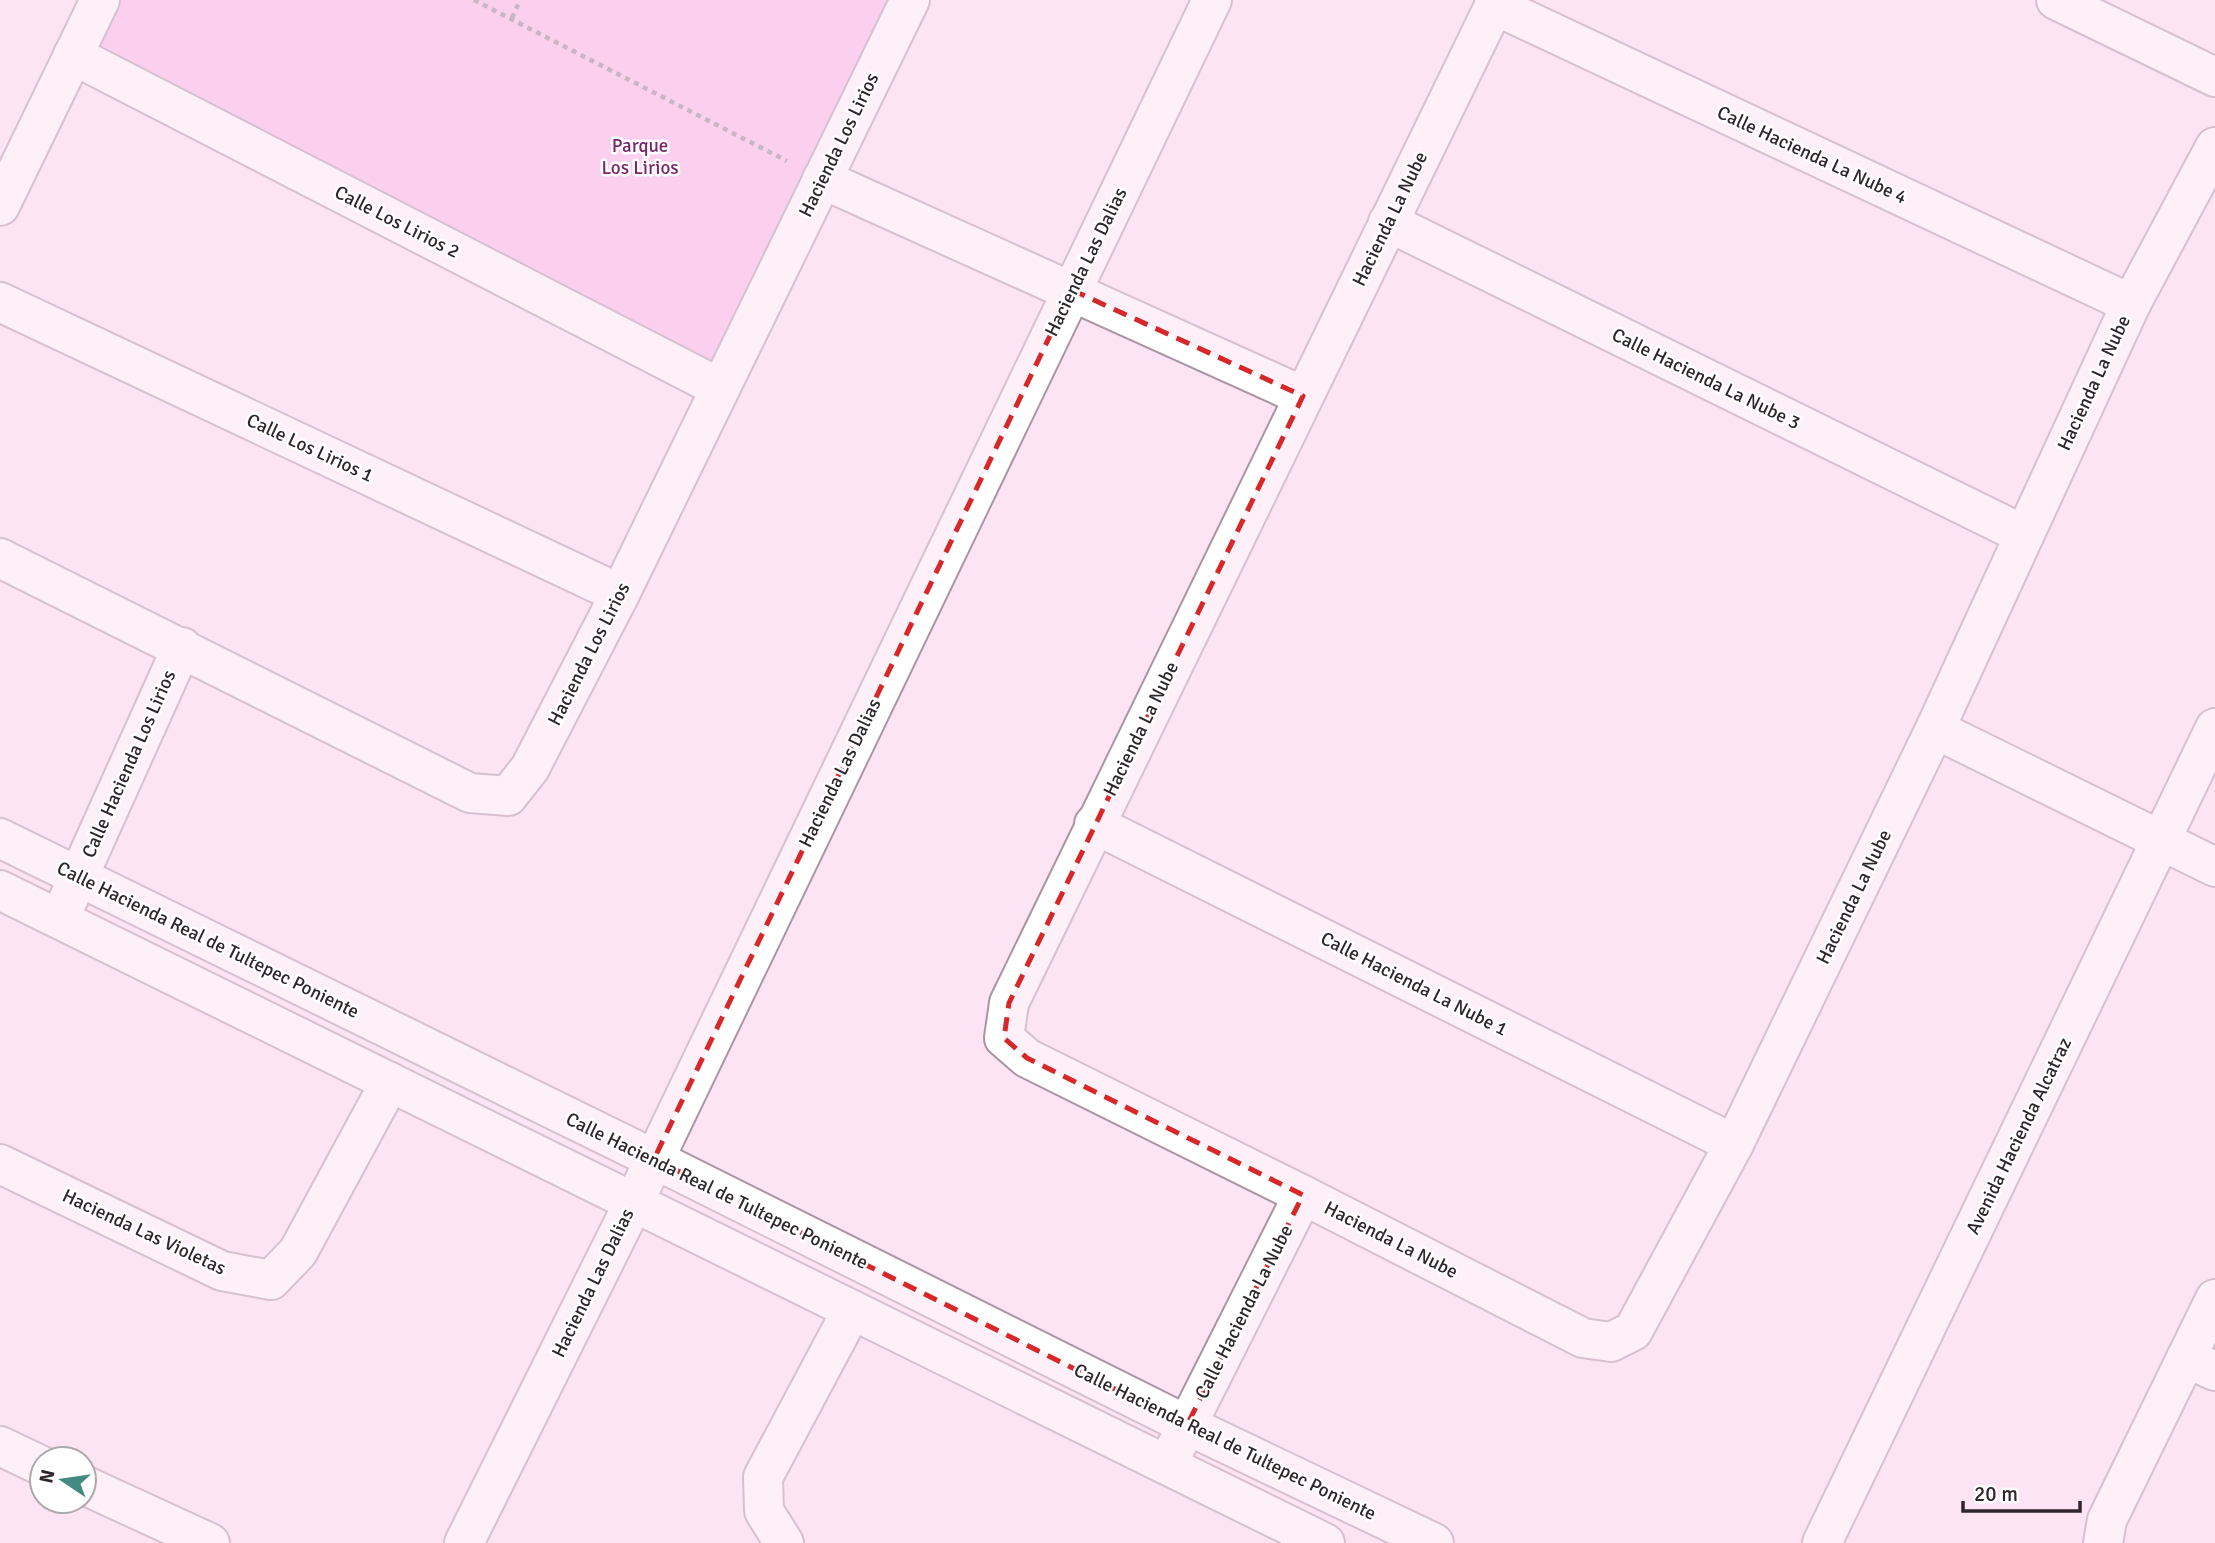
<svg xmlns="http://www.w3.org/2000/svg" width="2215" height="1543" font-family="Signika,sans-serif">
  <rect width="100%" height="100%" fill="#fce4f4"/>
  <path fill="#fbb9e8" d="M113 0H895L711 368 88 52Z"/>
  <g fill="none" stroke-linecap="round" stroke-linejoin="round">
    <g stroke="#aa95a4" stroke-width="42">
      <g id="minor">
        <path d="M1497 0 1009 1003 1004 1038 1027 1058 1303 1195 1583 1338 1611 1342 1633 1331 1734 1144 1935 729 2131 304 2215 147"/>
        <path d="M2056 0 2215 77"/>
        <path d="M1494 5 2131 304"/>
        <path d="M73 55 720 388"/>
        <path d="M822 179 1303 396"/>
        <path d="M0 206 100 0"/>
        <path d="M1388 222 2024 535"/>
        <path d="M0 302 620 594"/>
        <path d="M0 558 470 793 508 796 530 768 620 594 910 0"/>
        <path d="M1935 729 2215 867"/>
        <path d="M1094 824 1734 1144"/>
        <path d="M0 838 654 1159 1187 1425 1434 1543"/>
        <path d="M0 890 1325 1543"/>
        <path d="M68 900 182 647"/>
        <path d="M0 1164 222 1271 271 1280 298 1252 390 1082"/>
        <path d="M2186 1358 2215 1371"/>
        <path d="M0 1446 42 1466"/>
        <path d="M1175 1449 1303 1195"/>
        <path d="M84 1485 210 1543"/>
        <path d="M464 1543 634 1202 1212 0"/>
        <path d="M784 1543 764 1511 763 1477 852 1310"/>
        <path d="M1822 1543 2215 728"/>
        <path d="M2103 1543 2107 1520 2215 1299"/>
      </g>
    </g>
    <g stroke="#8c7c87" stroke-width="4.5" stroke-dasharray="5 5" stroke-linecap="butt">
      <path d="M474 0 787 161"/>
      <path d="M512 18 520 0"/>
    </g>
    <use href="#minor" stroke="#fff" stroke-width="38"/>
  </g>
  <path d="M0 0H2215V1543H0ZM1072 290 1303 396 1009 1003 1004 1038 1027 1058 1303 1195 1187 1425 654 1159Z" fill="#fce4f4" fill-opacity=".55" fill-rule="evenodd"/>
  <path fill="none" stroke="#d62828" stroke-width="5" stroke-dasharray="14 9" stroke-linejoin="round" d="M1072 290 1303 396 1009 1003 1004 1038 1027 1058 1303 1195 1187 1425 654 1159Z"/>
  <g text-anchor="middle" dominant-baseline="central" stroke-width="5" stroke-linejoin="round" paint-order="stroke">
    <g font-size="19" fill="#2f262c" stroke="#fff">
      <text transform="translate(839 145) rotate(-64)">Hacienda Los Lirios</text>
      <text transform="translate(1812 155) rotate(25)">Calle Hacienda La Nube 4</text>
      <text transform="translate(1390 219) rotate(-64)">Hacienda La Nube</text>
      <text transform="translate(397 222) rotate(27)">Calle Los Lirios 2</text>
      <text transform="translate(1086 262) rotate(-64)">Hacienda Las Dalias</text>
      <text transform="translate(1706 379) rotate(26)">Calle Hacienda La Nube 3</text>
      <text transform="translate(2094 383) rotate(-65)">Hacienda La Nube</text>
      <text transform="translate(310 448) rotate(25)">Calle Los Lirios 1</text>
      <text transform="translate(589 654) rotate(-63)">Hacienda Los Lirios</text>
      <text transform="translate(1141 729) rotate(-64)">Hacienda La Nube</text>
      <text transform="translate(129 764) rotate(-66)">Calle Hacienda Los Lirios</text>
      <text transform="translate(840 773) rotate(-64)">Hacienda Las Dalias</text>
      <text transform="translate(1854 897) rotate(-64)">Hacienda La Nube</text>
      <text transform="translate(208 940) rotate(26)">Calle Hacienda Real de Tultepec Poniente</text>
      <text transform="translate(1414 984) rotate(27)">Calle Hacienda La Nube 1</text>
      <text transform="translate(2019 1136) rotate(-64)">Avenida Hacienda Alcatraz</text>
      <text transform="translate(717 1191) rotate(26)">Calle Hacienda Real de Tultepec Poniente</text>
      <text transform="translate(144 1232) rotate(25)">Hacienda Las Violetas</text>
      <text transform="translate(1391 1240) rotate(27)">Hacienda La Nube</text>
      <text transform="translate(593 1283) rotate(-64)">Hacienda Las Dalias</text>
      <text transform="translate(1244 1312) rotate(-63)">Calle Hacienda La Nube</text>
      <text transform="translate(1225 1442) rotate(26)">Calle Hacienda Real de Tultepec Poniente</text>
    </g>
    <g font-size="19" fill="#7b2569" stroke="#fff">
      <text x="640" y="146">Parque<tspan x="640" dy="22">Los Lirios</tspan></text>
    </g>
  </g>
  <g transform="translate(63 1480) rotate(283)"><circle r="33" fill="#ffffff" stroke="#aca8ab" stroke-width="2"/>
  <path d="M0-5L12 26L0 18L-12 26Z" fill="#438a83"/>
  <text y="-10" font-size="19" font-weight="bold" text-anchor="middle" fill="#2f262c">N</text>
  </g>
  <path d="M1963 1501v10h117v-10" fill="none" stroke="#2f262c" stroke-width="3.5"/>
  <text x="1974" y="1501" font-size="21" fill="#2f262c" stroke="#ffffff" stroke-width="5" paint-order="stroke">20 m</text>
</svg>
